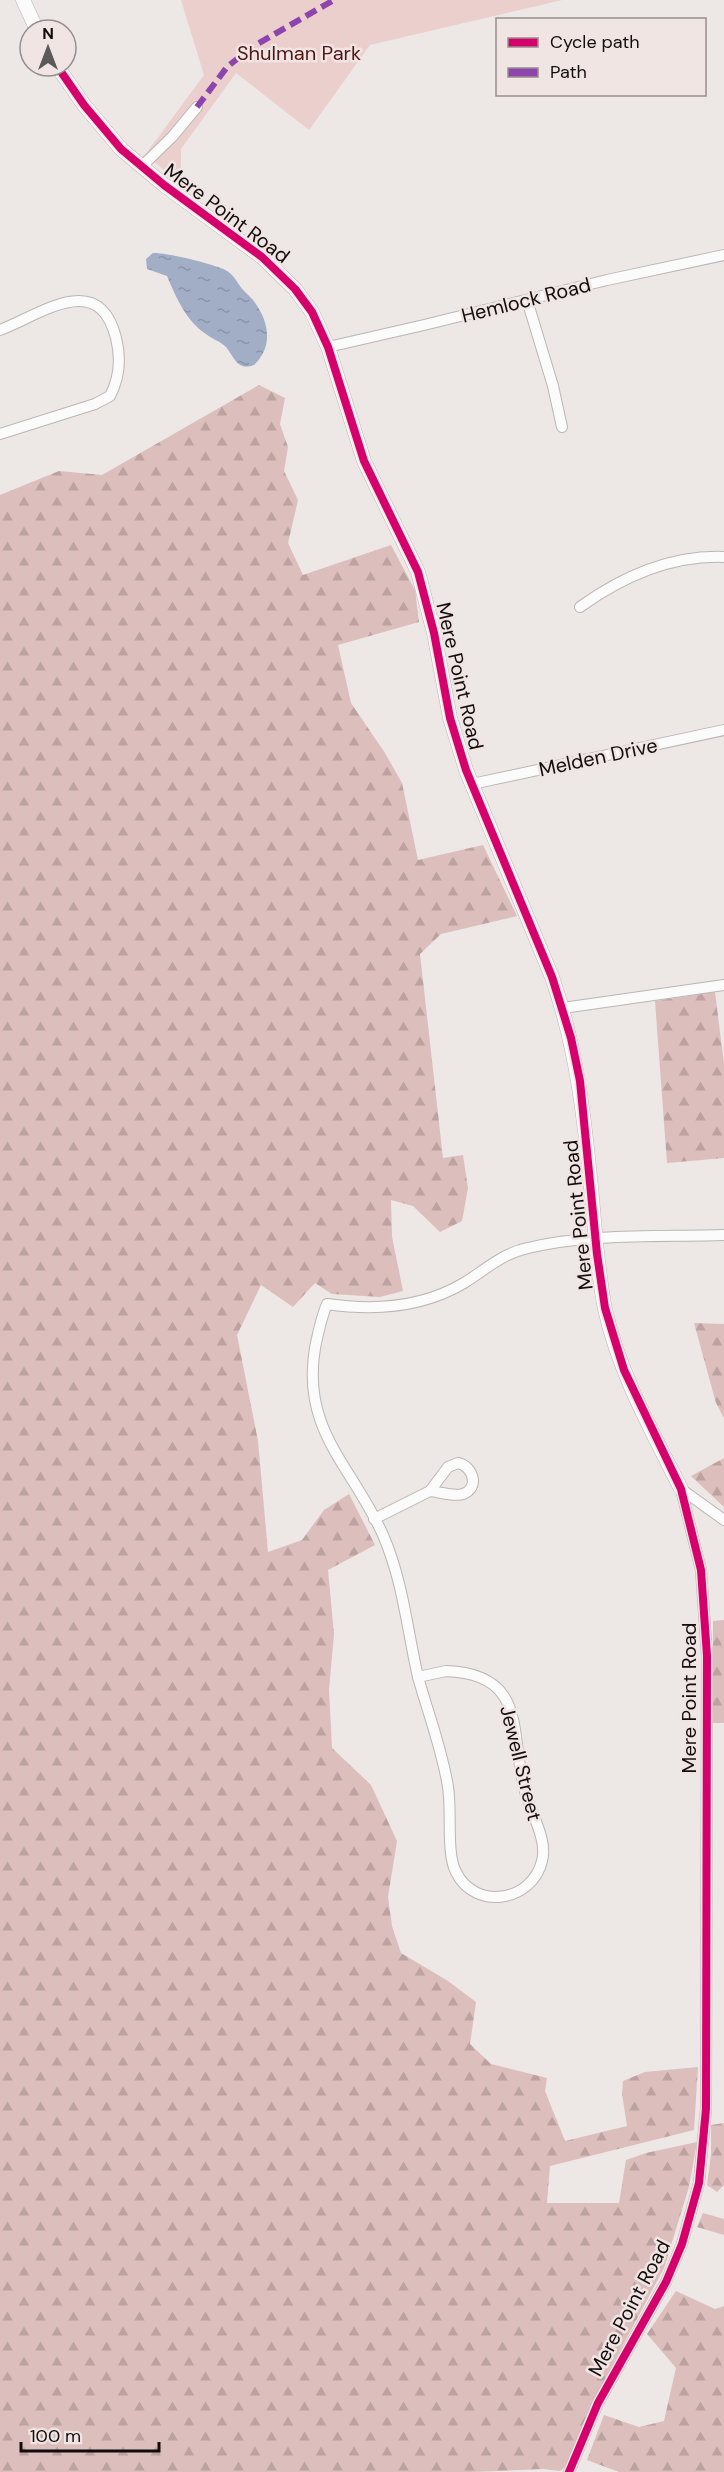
<svg xmlns="http://www.w3.org/2000/svg" width="724" height="2472" font-family="'DM Sans',sans-serif">
  <defs>
    <pattern id="forest-firs" width="22" height="20" patternUnits="userSpaceOnUse" patternTransform="scale(1.5)"><rect width="22" height="20" fill="#dcbebc"/><path d="M5 1l3.5 6h-7zM16 11l3.5 6h-7z" fill="#bca2a0"/></pattern>
    <pattern id="water-ripples" width="26" height="14" patternUnits="userSpaceOnUse" patternTransform="scale(1.5)"><rect width="26" height="14" fill="#a1aec6"/><path d="M2 4q2-2 4 0t4 0M15 11q2-2 4 0t4 0" fill="none" stroke="#8a94a9"/></pattern>
  </defs>
  <rect width="100%" height="100%" fill="#ede7e6"/>
  <g fill="url(#forest-firs)">
    <path d="M259 385 285 398 280 424 288 447 284 471 298 500 288 543 303 575 391 545 415 590 419 622 338 645 351 703 385 753 402 783 418 860 483 845 517 916 441 934 420 954 443 1158 463 1155 468 1188 462 1221 440 1232 413 1206 391 1200 392 1237 403 1291 380 1297 332 1294 315 1283 293 1307 261 1285 237 1335 258 1441 268 1552 302 1540 324 1510 349 1494 375 1545 328 1570 334 1634 329 1690 332 1748 371 1785 397 1841 388 1897 392 1926 401 1953 448 1981 476 2002 470 2044 491 2064 547 2078 545 2091 565 2141 627 2126 622 2094 623 2081 645 2072 698 2067 694 2130 550 2166 547 2203H619L626 2160 646 2153 697 2142 689 2187 664 2268 606 2377 565 2467 560 2471 543 2469 471 2472H0V495L59 471 102 475Z"/>
    <path d="M715 992 724 1064V1158L667 1163 655 1001Z"/>
    <path d="M694 1323 724 1324V1418L716 1403Z"/>
    <path d="M724 1458V1507L691 1476Z"/>
    <path d="M724 1620V1723H713V1621Z"/>
    <path d="M724 2123V2185L717 2192 707 2185 711 2155V2125Z"/>
    <path d="M703 2213 724 2219V2235L697 2227Z"/>
    <path d="M676 2291 715 2309 724 2306V2472H619L587 2460 604 2415 639 2427 664 2421 676 2368 647 2334Z"/>
  </g>
  <path fill="#eacfcd" d="M181 0H562L370 45 309 130 236 73 181 149V183L145 155 204 75Z"/>
  <path fill="url(#water-ripples)" d="M153 253C164 252 214 264 225 270 233 274 235 279 240 286 243 291 249 295 253 300 269 321 274 346 254 365 237 371 235 358 226 347 220 341 212 339 206 334 186 321 176 297 167 276L147 269 146 259Z"/>
  <g fill="none" stroke-linecap="round" stroke-linejoin="round">
    <g stroke="#bab6b5" stroke-width="12">
      <g id="minor">
        <path d="M141 167 172 137 197 107"/>
        <path d="M527 300 553 386 562 427"/>
        <path d="M0 330C40 315 99 269 116 338 121 358 119 379 110 396L95 404 0 434"/>
        <path d="M328 347 424 325 607 280 724 255"/>
        <path d="M580 607C622 577 672 555 724 557"/>
        <path d="M472 784 724 730"/>
        <path d="M563 1008 724 985"/>
        <path d="M458 1463C473 1466 480 1488 463 1494 454 1497 440 1492 430 1491L448 1467Z"/>
        <path d="M681 1489 724 1520"/>
        <path d="M374 1519 430 1491"/>
        <path d="M446 1671C529 1674 509 1734 525 1791 530 1812 548 1839 542 1861 532 1902 475 1911 456 1872 446 1854 452 1810 448 1787 442 1749 428 1713 418 1677Z"/>
        <path d="M418 1677C407 1629 403 1581 383 1535 353 1467 301 1431 315 1348 318 1333 321 1318 327 1304 375 1311 422 1308 464 1283 485 1270 503 1253 528 1248 591 1233 660 1237 724 1235"/>
        <path d="M569 2472 598 2403 666 2282 682 2244 699 2183 706 2109 707 1656 701 1570 681 1489"/>
      </g>
    </g>
    <g stroke="#bab6b5" stroke-width="15">
      <g id="tertiary">
        <path d="M23 0 37 30"/>
        <path d="M57 66 84 105 121 149 164 185 262 257 295 289 312 312 328 347 364 461 418 572 434 633 450 718 466 770 552 977C576 1046 584 1114 591 1187 595 1227 597 1269 605 1309 619 1373 652 1431 681 1489"/>
      </g>
    </g>
    <use href="#minor" stroke="#fcfbfb" stroke-width="10"/>
    <use href="#tertiary" stroke="#fcfbfb" stroke-width="14"/>
    <path stroke="#8e44ad" stroke-width="6" stroke-dasharray="12 6" stroke-linecap="butt" d="M197 107 227 67 252 47 334 0"/>
    <g stroke="#f0e5e3" stroke-width="11">
      <path id="cycleway" d="M57 66 84 105 121 149 164 185 262 257 295 289 312 312 328 347 364 461 418 572 434 633 450 718 466 770 552 977 571 1038 580 1081 597 1254 605 1308 624 1370 681 1489 701 1570 707 1656 706 2109 699 2183 682 2244 666 2282 598 2403 569 2472"/>
    </g>
    <use href="#cycleway" stroke="#d6006c" stroke-width="8"/>
  </g>
  <g text-anchor="middle" dominant-baseline="central" stroke-width="5" stroke-linejoin="round" paint-order="stroke">
    <g font-size="20" fill="#501515" stroke="#f0e5e3">
      <text x="299" y="53">Shulman Park</text>
    </g>
    <g font-size="20" fill="#110d0d" stroke="#f0e5e3">
      <text transform="translate(227 213) rotate(37)">Mere Point Road</text>
      <text transform="translate(526 300) rotate(-14)">Hemlock Road</text>
      <text transform="translate(460 676) rotate(77)">Mere Point Road</text>
      <text transform="translate(598 757) rotate(-12)">Melden Drive</text>
      <text transform="translate(578 1215) rotate(-96)">Mere Point Road</text>
      <text transform="translate(689 1698) rotate(-90)">Mere Point Road</text>
      <text transform="translate(521 1763) rotate(76)">Jewell Street</text>
      <text transform="translate(629 2308) rotate(-62)">Mere Point Road</text>
    </g>
  </g>
  <rect x="496" y="18" width="210" height="78" fill="#f0e5e3" stroke="#978f8d" stroke-width="1.5"/>
  <rect x="508" y="38" width="30" height="9" fill="#d6006c" stroke="#978f8d" stroke-width="1.5"/>
  <text x="550" y="48" font-size="18" fill="#110d0d">Cycle path</text>
  <rect x="508" y="68" width="30" height="9" fill="#8e44ad" stroke="#978f8d" stroke-width="1.5"/>
  <text x="550" y="78" font-size="18" fill="#110d0d">Path</text>
  <g transform="translate(48 48)"><circle r="28" fill="#f0e5e3" stroke="#978f8d" stroke-width="1.5"/>
  <path d="M0-4.5L10 22L0 15L-10 22Z" fill="#5e5959"/>
  <text y="-9" font-size="16" font-weight="bold" text-anchor="middle" fill="#110d0d">N</text>
  </g>
  <path d="M21 2442v9h138v-9" fill="none" stroke="#110d0d" stroke-width="3"/>
  <text x="30" y="2442" font-size="18" fill="#110d0d" stroke="#f0e5e3" stroke-width="4.5" paint-order="stroke">100 m</text>
</svg>
